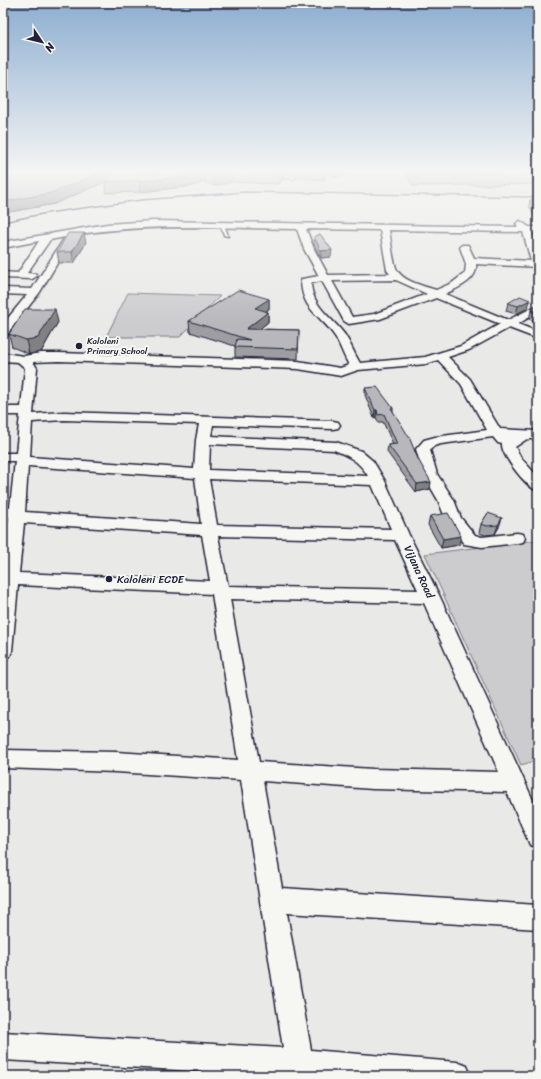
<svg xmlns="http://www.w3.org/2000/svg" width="541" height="1079" font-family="Sriracha,sans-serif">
  <rect width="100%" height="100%" fill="#e9e9e7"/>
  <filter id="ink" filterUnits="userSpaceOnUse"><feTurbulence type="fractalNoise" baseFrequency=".025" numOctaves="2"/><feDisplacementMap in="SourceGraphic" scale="8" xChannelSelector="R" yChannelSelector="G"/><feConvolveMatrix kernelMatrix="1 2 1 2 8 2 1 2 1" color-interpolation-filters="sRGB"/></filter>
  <g filter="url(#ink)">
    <path fill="#dadada" d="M3 173H538V195L255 190 156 194 30 213 3 220Z"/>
    <g fill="#ccccce" stroke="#777784">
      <path d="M128 293 220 296 180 337H106Z"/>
      <path d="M538 540V760L521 765 425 554Z"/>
    </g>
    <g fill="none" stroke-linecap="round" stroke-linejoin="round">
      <g stroke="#22223b" stroke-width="3">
        <path id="lane" d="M220 223 224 224 228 236 224 235Z"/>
      </g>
      <g stroke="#22223b" stroke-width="3">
        <path id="street" d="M153 221 518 227 516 224 520 221 529 227H538V233H532L538 252V267L476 264C478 281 457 288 445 294L508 320 538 305V312L518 324 538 332V339L509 328 469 350 448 357 470 379 500 429 538 431V439H527L515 447 521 458 538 477V491C527 488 501 455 502 444L498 443 493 437 441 444 434 446 430 450 437 474 454 500 461 518 475 535 482 537 517 533 523 534 525 538 523 542 517 543 482 547 464 544 446 520 438 500 423 474 416 449 424 440 435 437 487 430 461 384 438 360 426 364 358 370 341 376 298 369 59 361 33 362 37 368 33 414 64 412 333 421 338 422 340 425 338 428 333 429 213 425 211 436 336 442 361 451 373 461 385 481 409 535 440 597 538 811V848L530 845 507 792 373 789 263 781 282 888 538 905V929L287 913 311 1050 457 1062 467 1066 471 1076H282L3 1060V1032L283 1048 241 780 116 772 3 768V750L116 752 238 760 212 594 18 585 12 651 10 656 3 658V567L9 517H3V507H10L15 461H3V453H16L20 415H3V407H21L25 368 18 362 3 361V353L24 356 40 353H59L298 361 340 368 349 365C344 357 341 347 336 338 322 315 302 311 301 281L302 279 319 276 304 249 297 229C222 228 148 223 74 235L40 292 10 330 7 336 3 337V324L27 295 3 294V288L32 289 65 237 50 240 27 273 36 274 37 276 32 279 3 278V272L18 273 39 241 3 248V242L107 224ZM306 229 380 230 387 270 390 274 328 275 314 249ZM389 230 523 232 531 261 474 258 468 245H462L460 247 466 264 465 273 452 283 436 290C424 286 404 282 397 270 393 263 391 240 389 230ZM396 280 427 294 374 314 352 317 332 281ZM322 281 344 321 349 324 380 319 436 298 500 324 461 346 425 357 360 363C354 354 351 344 345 335 332 317 312 307 311 283ZM64 420 199 424 196 440 194 469 30 457 32 422ZM210 444 334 450C349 456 359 461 368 476L209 470ZM28 466 195 478 201 524 25 512ZM209 479 372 485 391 529 217 525ZM24 523 202 535 210 581 19 573ZM218 536 395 540 418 590 228 586ZM230 599 424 603 499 772 373 769 259 762Z"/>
      </g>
      <use href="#lane" fill="#f6f6f2" fill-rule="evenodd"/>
      <use href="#street" fill="#f6f6f2" fill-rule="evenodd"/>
      <path stroke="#22223b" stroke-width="1.5" d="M3 222 47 213 141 200 246 192 538 197"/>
    </g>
    <g fill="#9e9ea2" stroke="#22223b">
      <path d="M3 173H326L324 180 296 178 295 180 282 179 279 184 232 182 214 186 205 182 192 186 140 192 106 193 105 182 106 181 54 204 3 213Z"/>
      <path d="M328 173H356L335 177Z"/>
      <path d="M405 173H538V184L413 186Z"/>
      <path d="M530 200H538V220L537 218H535L529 205Z"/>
      <path d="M314 237 331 257 321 258 314 244Z"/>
      <path d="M86 243 74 263H59L57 252Z"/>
      <path d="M269 299V309L266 311 268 312V322L259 329 299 330 298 359 235 357V346L190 332 189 321Z"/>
      <path d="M508 303 528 308 516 314 506 311Z"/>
      <path d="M538 307V323L529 319 531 311Z"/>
      <path d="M58 322 41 352 29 354 12 347 9 334Z"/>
      <path d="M365 388 393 408V412L430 489 416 492 387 452 388 445 393 444 383 422H378L376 417 374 418 365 395Z"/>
      <path d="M488 513 499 527 495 534 485 535 479 533 481 524Z"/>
      <path d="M430 516 459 545 441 548 428 525Z"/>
    </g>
    <g fill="#818184" stroke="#22223b">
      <path d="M100 173H123L124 174 54 204 3 213V202Z"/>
      <path d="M203 173H205V182L192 186 140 192 139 181Z"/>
      <path d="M228 173H232V182L214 186 213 176Z"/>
      <path d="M280 173H282V179L279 184V174Z"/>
      <path d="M324 173H326L324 180Z"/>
      <path d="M335 173H356L335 177Z"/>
      <path d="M84 233 86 243 74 263 72 252Z"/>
      <path d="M332 250 331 257 321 258V251Z"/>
      <path d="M269 299V309L255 318V308Z"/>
      <path d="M530 300 528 308 516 314 518 306Z"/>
      <path d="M55 309 58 322 41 352 29 354 26 340Z"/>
      <path d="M268 312V322L248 339 246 329Z"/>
      <path d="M375 410H377L376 417 374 418Z"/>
      <path d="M431 482 430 489 416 492 417 484Z"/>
      <path d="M502 518 499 527 495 534 498 525Z"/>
      <path d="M461 536 459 545 441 548 443 539Z"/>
    </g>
    <g fill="#b8b8bc" stroke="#22223b">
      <path d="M3 173H100L51 193 3 202Z"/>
      <path d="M114 173H203L191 176 139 181 105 182Z"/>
      <path d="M206 173H228L213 176Z"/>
      <path d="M249 173H280L279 174Z"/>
      <path d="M412 173H538L414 175Z"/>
      <path d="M530 200H538V213H536Z"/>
      <path d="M68 233H84L72 252H57Z"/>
      <path d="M320 234 332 250 321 251 314 237Z"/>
      <path d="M238 290 269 299 255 308 268 312 246 329 299 330 298 349 235 347 237 339 250 340 189 321Z"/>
      <path d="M520 296 530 300 518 306 508 303Z"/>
      <path d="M538 307V314L531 311Z"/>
      <path d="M25 309H55L38 338 26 340 9 334Z"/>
      <path d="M377 387 393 408H391L409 437 418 459 431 482 417 484 388 445 397 444 384 414 378 415 377 410H375L365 388Z"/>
      <path d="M448 513 461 536 443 539 430 516Z"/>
      <path d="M488 513 502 518 498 525 487 526 481 524Z"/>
    </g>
  </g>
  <linearGradient id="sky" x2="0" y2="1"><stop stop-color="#8daed0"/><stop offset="0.53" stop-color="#f5f5f4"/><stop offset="1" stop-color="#f5f5f4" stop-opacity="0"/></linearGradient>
  <rect width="541" height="324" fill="url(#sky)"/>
  <g fill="#22223b" stroke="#f6f6f2" stroke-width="1.5">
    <circle cx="79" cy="346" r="4"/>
    <circle cx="109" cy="579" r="4"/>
  </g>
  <g text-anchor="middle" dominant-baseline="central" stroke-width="4" stroke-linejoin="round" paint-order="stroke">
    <g font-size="9" fill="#22223b" stroke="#f6f6f2" text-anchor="start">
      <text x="87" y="341">Kaloleni<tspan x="87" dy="10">Primary School</tspan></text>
    </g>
    <g font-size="11" fill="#22223b" stroke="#f6f6f2">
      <text transform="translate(419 572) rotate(65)">Vijana Road</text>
    </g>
    <g font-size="11" fill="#22223b" stroke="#f6f6f2" text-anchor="start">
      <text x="117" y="579">Kaloleni ECDE</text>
    </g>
  </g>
  <rect width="541" height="1079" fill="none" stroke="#f6f6f2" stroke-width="16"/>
  <rect x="8" y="8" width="525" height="1063" fill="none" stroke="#22223b" stroke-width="1.5" filter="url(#ink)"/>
  <g transform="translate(42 42) rotate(125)" stroke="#f6f6f2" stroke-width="3" paint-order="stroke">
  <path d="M0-3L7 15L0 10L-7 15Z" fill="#22223b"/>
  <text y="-6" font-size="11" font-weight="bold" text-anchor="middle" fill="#22223b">N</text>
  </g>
</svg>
